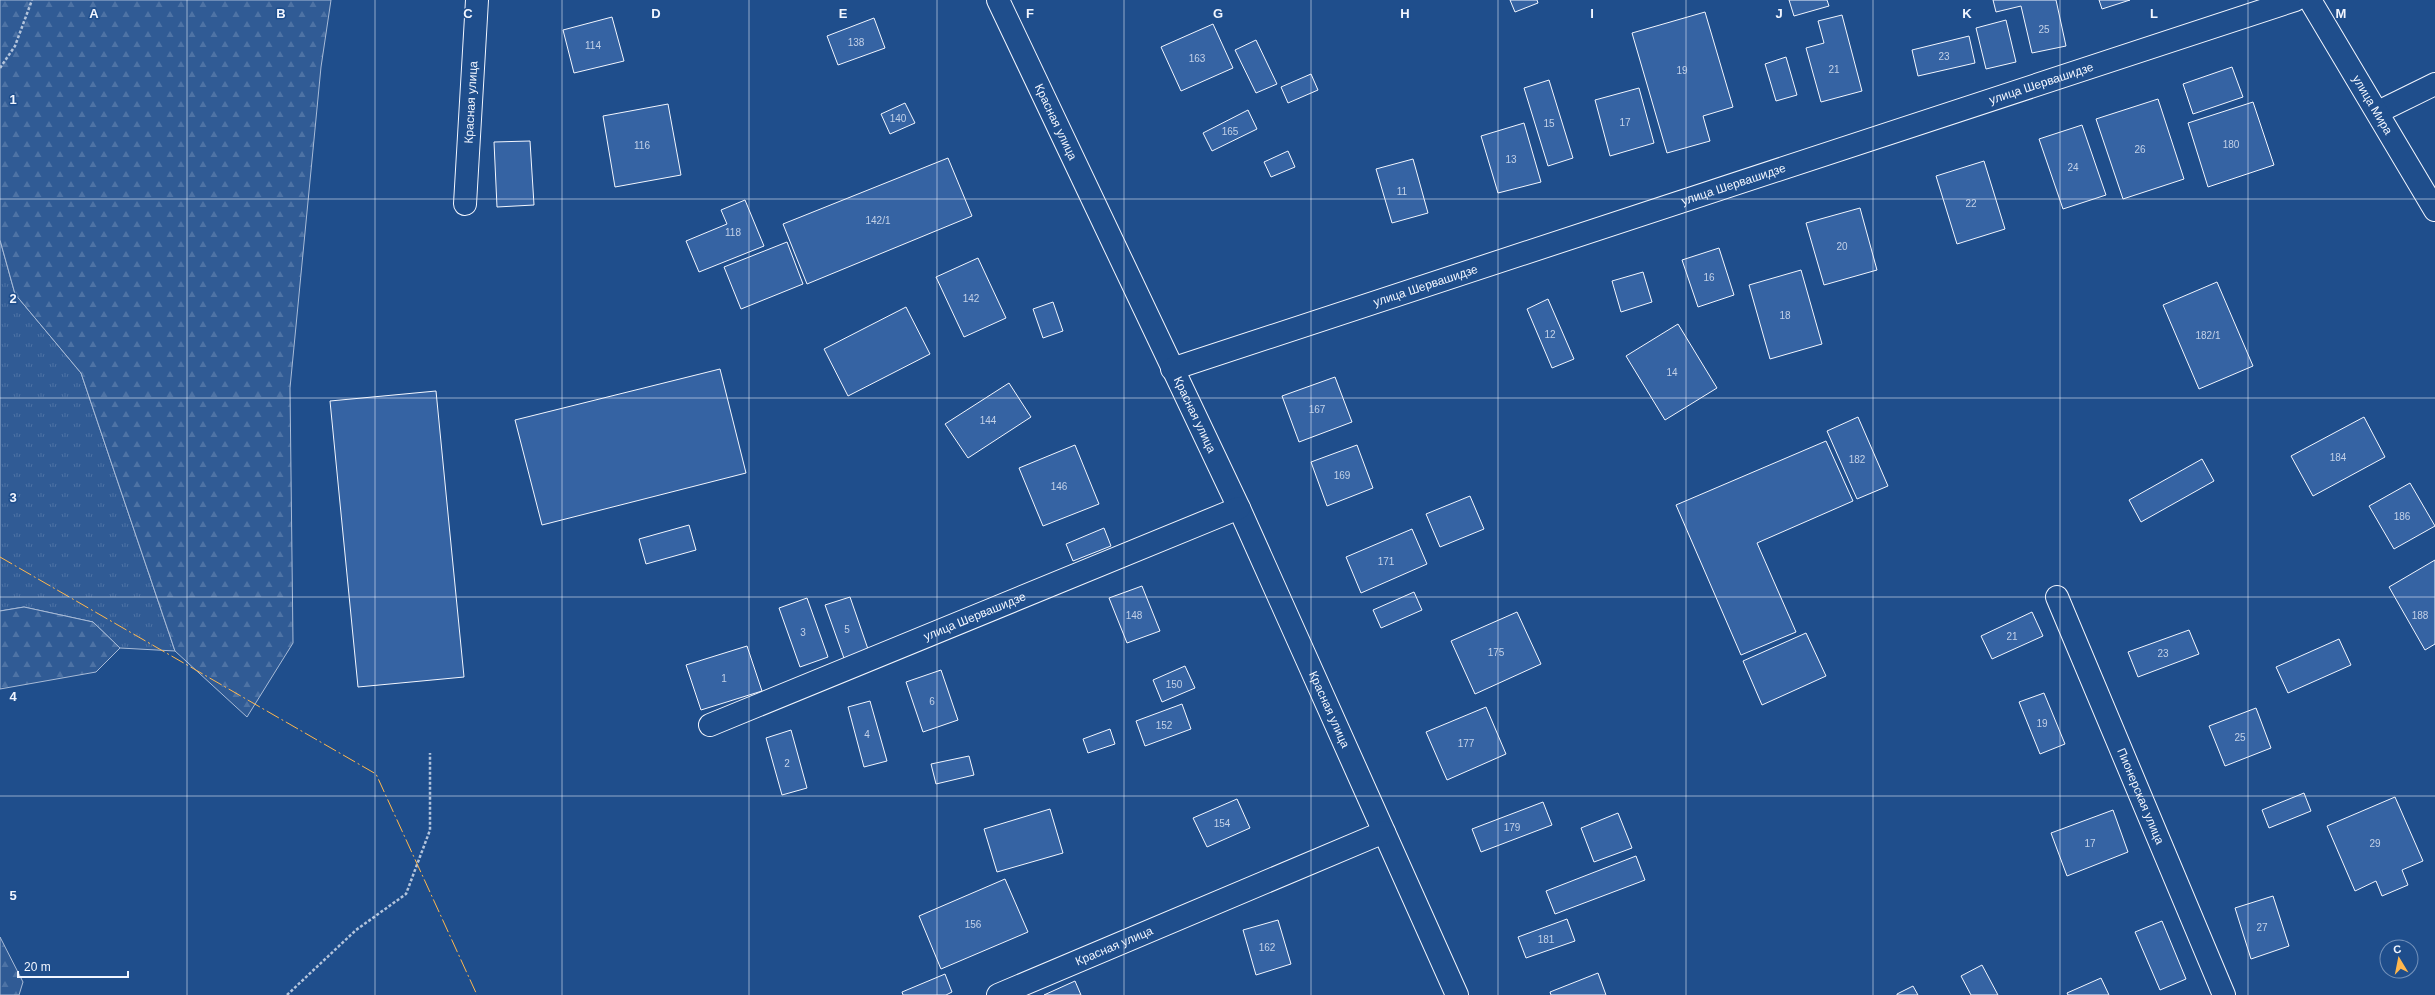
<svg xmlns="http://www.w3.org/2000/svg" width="2435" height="995" font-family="Arial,sans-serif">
  <defs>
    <pattern id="grass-tufts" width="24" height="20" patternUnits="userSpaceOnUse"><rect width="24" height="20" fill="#305b95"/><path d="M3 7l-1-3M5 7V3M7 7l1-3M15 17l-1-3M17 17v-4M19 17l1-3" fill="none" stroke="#4e73a5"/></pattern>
    <pattern id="forest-firs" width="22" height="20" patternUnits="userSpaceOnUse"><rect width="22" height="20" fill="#305b95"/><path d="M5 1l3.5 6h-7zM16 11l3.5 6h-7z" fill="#4e73a5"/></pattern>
  </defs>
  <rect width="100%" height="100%" fill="#1f4e8c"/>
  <path fill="url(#grass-tufts)" stroke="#a8bbd7" d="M0 240 15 294 81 373 175 651 120 648 93 622 24 607 0 611Z"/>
  <g fill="url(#forest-firs)" stroke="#a8bbd7">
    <path d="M0 0H331L321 67 290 388 293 643 247 717 175 651 81 373 15 294 0 240Z"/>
    <path d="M24 607 93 622 120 648 96 672 0 689V611Z"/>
    <path d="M0 937 23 982 19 995H0Z"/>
  </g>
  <g fill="#3563a3" stroke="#f2f6ff">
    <path d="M1510 0H1537L1538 3 1515 12Z"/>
    <path d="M1789 0H1827L1829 6 1794 16Z"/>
    <path d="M1993 0H2056L2066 46 2032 53 2021 6 1996 12Z"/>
    <path d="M2099 0H2130L2102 9Z"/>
    <path d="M1705 12 1733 107 1703 116 1710 141 1667 153 1632 33Z"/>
    <path d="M1842 15 1862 91 1821 102 1806 48 1824 43 1818 21Z"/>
    <path d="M612 17 624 61 574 73 563 30Z"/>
    <path d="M874 18 885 48 838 65 827 36Z"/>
    <path d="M2006 20 2016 62 1986 69 1976 28Z"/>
    <path d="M1213 24 1233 68 1181 91 1161 47Z"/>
    <path d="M1969 36 1975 63 1918 76 1912 50Z"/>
    <path d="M1256 40 1277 84 1256 93 1235 50Z"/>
    <path d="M1786 57 1797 95 1776 101 1765 64Z"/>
    <path d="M2232 67 2243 97 2193 114 2183 84Z"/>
    <path d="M1311 74 1318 90 1288 103 1281 87Z"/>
    <path d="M1549 80 1573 158 1548 166 1524 88Z"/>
    <path d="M1639 88 1654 143 1610 156 1595 100Z"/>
    <path d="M2158 99 2184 179 2123 199 2096 119Z"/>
    <path d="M2253 102 2274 165 2208 187 2188 123Z"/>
    <path d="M905 103 915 123 890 134 881 114Z"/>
    <path d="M668 104 681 175 615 187 603 116Z"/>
    <path d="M1248 110 1257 129 1212 151 1203 133Z"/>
    <path d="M1524 123 1541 182 1498 193 1481 136Z"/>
    <path d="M2082 125 2106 195 2063 209 2039 139Z"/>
    <path d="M530 141 534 205 497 207 494 142Z"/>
    <path d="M1288 151 1295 167 1271 177 1264 162Z"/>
    <path d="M948 158 972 216 807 284 783 224Z"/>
    <path d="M1413 159 1428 213 1392 223 1376 169Z"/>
    <path d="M1984 161 2005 229 1957 244 1936 176Z"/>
    <path d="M745 200 764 246 699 272 686 241 727 224 721 210Z"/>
    <path d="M1860 208 1877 270 1824 285 1806 223Z"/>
    <path d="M787 242 803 284 741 309 724 267Z"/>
    <path d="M1719 248 1734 295 1698 307 1682 260Z"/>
    <path d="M978 258 1006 318 964 337 936 277Z"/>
    <path d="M1801 270 1822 344 1770 359 1749 285Z"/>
    <path d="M1643 272 1652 302 1621 312 1612 281Z"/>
    <path d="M2217 282 2253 366 2199 389 2163 305Z"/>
    <path d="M1548 299 1574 359 1552 368 1527 309Z"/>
    <path d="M1053 302 1063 331 1043 338 1033 309Z"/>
    <path d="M906 307 930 354 848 396 824 349Z"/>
    <path d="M1678 324 1717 388 1665 420 1626 356Z"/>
    <path d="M720 369 746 473 542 525 515 420Z"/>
    <path d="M1335 377 1352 422 1299 442 1282 396Z"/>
    <path d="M1009 383 1031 417 968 458 945 424Z"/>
    <path d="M436 391 464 677 358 687 330 401Z"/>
    <path d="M1858 417 1888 486 1857 499 1827 431Z"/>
    <path d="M2364 417 2385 457 2313 496 2291 456Z"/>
    <path d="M1826 441 1853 501 1757 543 1796 632 1741 655 1676 505Z"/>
    <path d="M1075 445 1099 504 1043 526 1019 468Z"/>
    <path d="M1357 445 1373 488 1327 506 1311 462Z"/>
    <path d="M2202 459 2214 481 2141 522 2129 500Z"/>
    <path d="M2410 483 2435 526 2394 549 2369 506Z"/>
    <path d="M1470 496 1484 529 1440 547 1426 514Z"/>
    <path d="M689 525 696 550 646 564 639 539Z"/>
    <path d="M1104 528 1111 546 1073 561 1066 544Z"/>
    <path d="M1412 529 1427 564 1361 593 1346 557Z"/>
    <path d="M2435 560V644L2425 650 2389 587Z"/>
    <path d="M1142 586 1160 631 1127 643 1109 598Z"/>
    <path d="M1414 592 1422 610 1381 628 1373 610Z"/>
    <path d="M850 597 869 652 845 661 825 605Z"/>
    <path d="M807 598 828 657 800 667 779 608Z"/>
    <path d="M1517 612 1541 664 1475 694 1451 641Z"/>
    <path d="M2032 612 2043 636 1992 659 1981 636Z"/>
    <path d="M2189 630 2199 654 2138 677 2128 652Z"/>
    <path d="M1806 633 1826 676 1762 705 1743 661Z"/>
    <path d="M2339 639 2351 665 2288 693 2276 667Z"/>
    <path d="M747 646 762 691 701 710 686 665Z"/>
    <path d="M1185 666 1195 688 1162 702 1153 680Z"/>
    <path d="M941 670 958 720 923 732 906 682Z"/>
    <path d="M2044 693 2065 744 2040 754 2019 702Z"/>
    <path d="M870 701 887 761 864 767 848 707Z"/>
    <path d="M1182 704 1191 729 1145 746 1136 721Z"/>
    <path d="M1486 707 1506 754 1447 780 1426 732Z"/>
    <path d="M2256 708 2271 748 2225 766 2209 726Z"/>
    <path d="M1110 729 1115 744 1088 753 1083 739Z"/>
    <path d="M791 730 807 788 782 795 766 738Z"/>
    <path d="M969 756 974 775 936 784 931 764Z"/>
    <path d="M2304 793 2311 811 2269 828 2262 810Z"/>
    <path d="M2395 797 2423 861 2402 870 2408 885 2382 896 2376 881 2355 891 2327 826Z"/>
    <path d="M1237 799 1250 828 1207 847 1193 818Z"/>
    <path d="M1543 802 1552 825 1481 852 1472 829Z"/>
    <path d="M1050 809 1063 853 997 872 984 829Z"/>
    <path d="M2113 810 2128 852 2067 876 2051 833Z"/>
    <path d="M1618 813 1632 848 1594 862 1581 828Z"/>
    <path d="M1636 856 1645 880 1555 914 1546 891Z"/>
    <path d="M1005 879 1028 932 941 969 919 916Z"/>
    <path d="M2273 896 2289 946 2251 959 2235 908Z"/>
    <path d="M1567 919 1575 941 1526 958 1518 937Z"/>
    <path d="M1278 920 1291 964 1256 975 1243 930Z"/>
    <path d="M2162 921 2186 979 2160 990 2135 932Z"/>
    <path d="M1982 965 1998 995H1971L1961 976Z"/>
    <path d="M1598 973 1606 995H1551L1550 992Z"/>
    <path d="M945 974 952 992 946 995H903L902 992Z"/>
    <path d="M2101 978 2109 995H2068L2067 993Z"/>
    <path d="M1075 981 1081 995H1044Z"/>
    <path d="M1913 986 1918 995H1897V994Z"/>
  </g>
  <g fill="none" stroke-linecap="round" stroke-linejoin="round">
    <g stroke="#f2f6ff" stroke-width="24">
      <g id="street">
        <path id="s1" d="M998 0 1239 508 1457 995"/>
        <path d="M2378 112 2435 84"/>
        <path id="s2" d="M465 204 477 0"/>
        <path id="s3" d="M1172 369 2295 0"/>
        <path id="s4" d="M2057 597 2224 995"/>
        <path id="s5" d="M710 725 1239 508"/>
        <path id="s6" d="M998 995 1384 832"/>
      </g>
    </g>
    <g stroke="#f2f6ff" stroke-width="24">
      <g id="secondary">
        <path id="s7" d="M2310 0 2435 210"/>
      </g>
    </g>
    <g stroke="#b3c4dc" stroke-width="2.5" stroke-dasharray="3 2" stroke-linecap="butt">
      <path d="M0 68 15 46 32 0"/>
      <path d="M287 995 356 930 406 894 430 830V753"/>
    </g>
    <use href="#street" stroke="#1f4e8c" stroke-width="22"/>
    <use href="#secondary" stroke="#1f4e8c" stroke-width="22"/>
    <path stroke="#ffb74d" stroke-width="1" stroke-dasharray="14 3 2 3" stroke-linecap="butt" d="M0 557 376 774 477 995"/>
  </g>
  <path fill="none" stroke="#f2f6ff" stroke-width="1" stroke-opacity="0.55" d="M187 0V995M375 0V995M562 0V995M749 0V995M937 0V995M1124 0V995M1311 0V995M1498 0V995M1686 0V995M1873 0V995M2060 0V995M2248 0V995M0 199H2435M0 398H2435M0 597H2435M0 796H2435"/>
  <g text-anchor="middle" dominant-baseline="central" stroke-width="3" stroke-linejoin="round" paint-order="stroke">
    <g font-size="10" fill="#c3d1e8">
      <text x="2044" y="29">25</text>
      <text x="856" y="42">138</text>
      <text x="593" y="45">114</text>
      <text x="1944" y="56">23</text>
      <text x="1197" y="58">163</text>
      <text x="1834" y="69">21</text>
      <text x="1682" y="70">19</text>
      <text x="898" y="118">140</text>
      <text x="1625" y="122">17</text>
      <text x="1549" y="123">15</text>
      <text x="1230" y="131">165</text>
      <text x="2231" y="144">180</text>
      <text x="642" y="145">116</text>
      <text x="2140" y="149">26</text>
      <text x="1511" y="159">13</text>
      <text x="2073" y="167">24</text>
      <text x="1402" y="191">11</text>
      <text x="1971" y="203">22</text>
      <text x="878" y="220">142/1</text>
      <text x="733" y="232">118</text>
      <text x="1842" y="246">20</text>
      <text x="1709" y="277">16</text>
      <text x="971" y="298">142</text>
      <text x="1785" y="315">18</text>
      <text x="1550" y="334">12</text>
      <text x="2208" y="335">182/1</text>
      <text x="1672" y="372">14</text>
      <text x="1317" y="409">167</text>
      <text x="988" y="420">144</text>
      <text x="2338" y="457">184</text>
      <text x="1857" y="459">182</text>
      <text x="1342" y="475">169</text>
      <text x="1059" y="486">146</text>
      <text x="2402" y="516">186</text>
      <text x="1386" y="561">171</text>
      <text x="1134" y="615">148</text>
      <text x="2420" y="615">188</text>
      <text x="847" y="629">5</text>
      <text x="803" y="632">3</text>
      <text x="2012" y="636">21</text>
      <text x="1496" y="652">175</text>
      <text x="2163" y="653">23</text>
      <text x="724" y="678">1</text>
      <text x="1174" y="684">150</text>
      <text x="932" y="701">6</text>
      <text x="2042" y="723">19</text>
      <text x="1164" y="725">152</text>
      <text x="867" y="734">4</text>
      <text x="2240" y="737">25</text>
      <text x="1466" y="743">177</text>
      <text x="787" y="763">2</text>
      <text x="1222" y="823">154</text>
      <text x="1512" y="827">179</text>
      <text x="2090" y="843">17</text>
      <text x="2375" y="843">29</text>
      <text x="973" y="924">156</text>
      <text x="2262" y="927">27</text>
      <text x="1546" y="939">181</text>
      <text x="1267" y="947">162</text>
    </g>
    <g font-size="12" fill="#f2f6ff" stroke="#1f4e8c">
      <text stroke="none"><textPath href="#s3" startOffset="915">улица Шервашидзе</textPath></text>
      <text stroke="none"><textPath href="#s2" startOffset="102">Красная улица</textPath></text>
      <text stroke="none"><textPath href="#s7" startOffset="122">улица Мира</textPath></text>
      <text stroke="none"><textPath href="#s1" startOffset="135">Красная улица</textPath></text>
      <text stroke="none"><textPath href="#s3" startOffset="591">улица Шервашидзе</textPath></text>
      <text stroke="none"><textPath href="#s3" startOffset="267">улица Шервашидзе</textPath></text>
      <text stroke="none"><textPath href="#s1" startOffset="459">Красная улица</textPath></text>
      <text stroke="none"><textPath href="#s5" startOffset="286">улица Шервашидзе</textPath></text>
      <text stroke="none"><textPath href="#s1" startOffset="783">Красная улица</textPath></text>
      <text stroke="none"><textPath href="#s4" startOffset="216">Пионерская улица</textPath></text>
      <text stroke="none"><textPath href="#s6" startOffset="126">Красная улица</textPath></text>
    </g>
  </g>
  <g font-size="13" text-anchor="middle" font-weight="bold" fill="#f2f6ff" stroke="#1f4e8c" stroke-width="3" stroke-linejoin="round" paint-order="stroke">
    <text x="94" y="18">A</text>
    <text x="281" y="18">B</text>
    <text x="468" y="18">C</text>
    <text x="656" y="18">D</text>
    <text x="843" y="18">E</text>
    <text x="1030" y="18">F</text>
    <text x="1218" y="18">G</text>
    <text x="1405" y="18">H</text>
    <text x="1592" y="18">I</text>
    <text x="1779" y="18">J</text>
    <text x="1967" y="18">K</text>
    <text x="2154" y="18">L</text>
    <text x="2341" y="18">M</text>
    <text x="13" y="104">1</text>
    <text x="13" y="303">2</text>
    <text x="13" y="502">3</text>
    <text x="13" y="701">4</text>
    <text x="13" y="900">5</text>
  </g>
  <g transform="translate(2399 959) rotate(350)"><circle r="19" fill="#1f4e8c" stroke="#7391ba"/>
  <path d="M0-3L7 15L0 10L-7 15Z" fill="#ffb74d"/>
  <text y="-6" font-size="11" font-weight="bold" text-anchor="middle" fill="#f2f6ff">С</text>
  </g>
  <path d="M18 971v6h110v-6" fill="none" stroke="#f2f6ff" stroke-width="2"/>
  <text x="24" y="971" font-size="12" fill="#f2f6ff" stroke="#1f4e8c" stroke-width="3" paint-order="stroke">20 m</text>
</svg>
